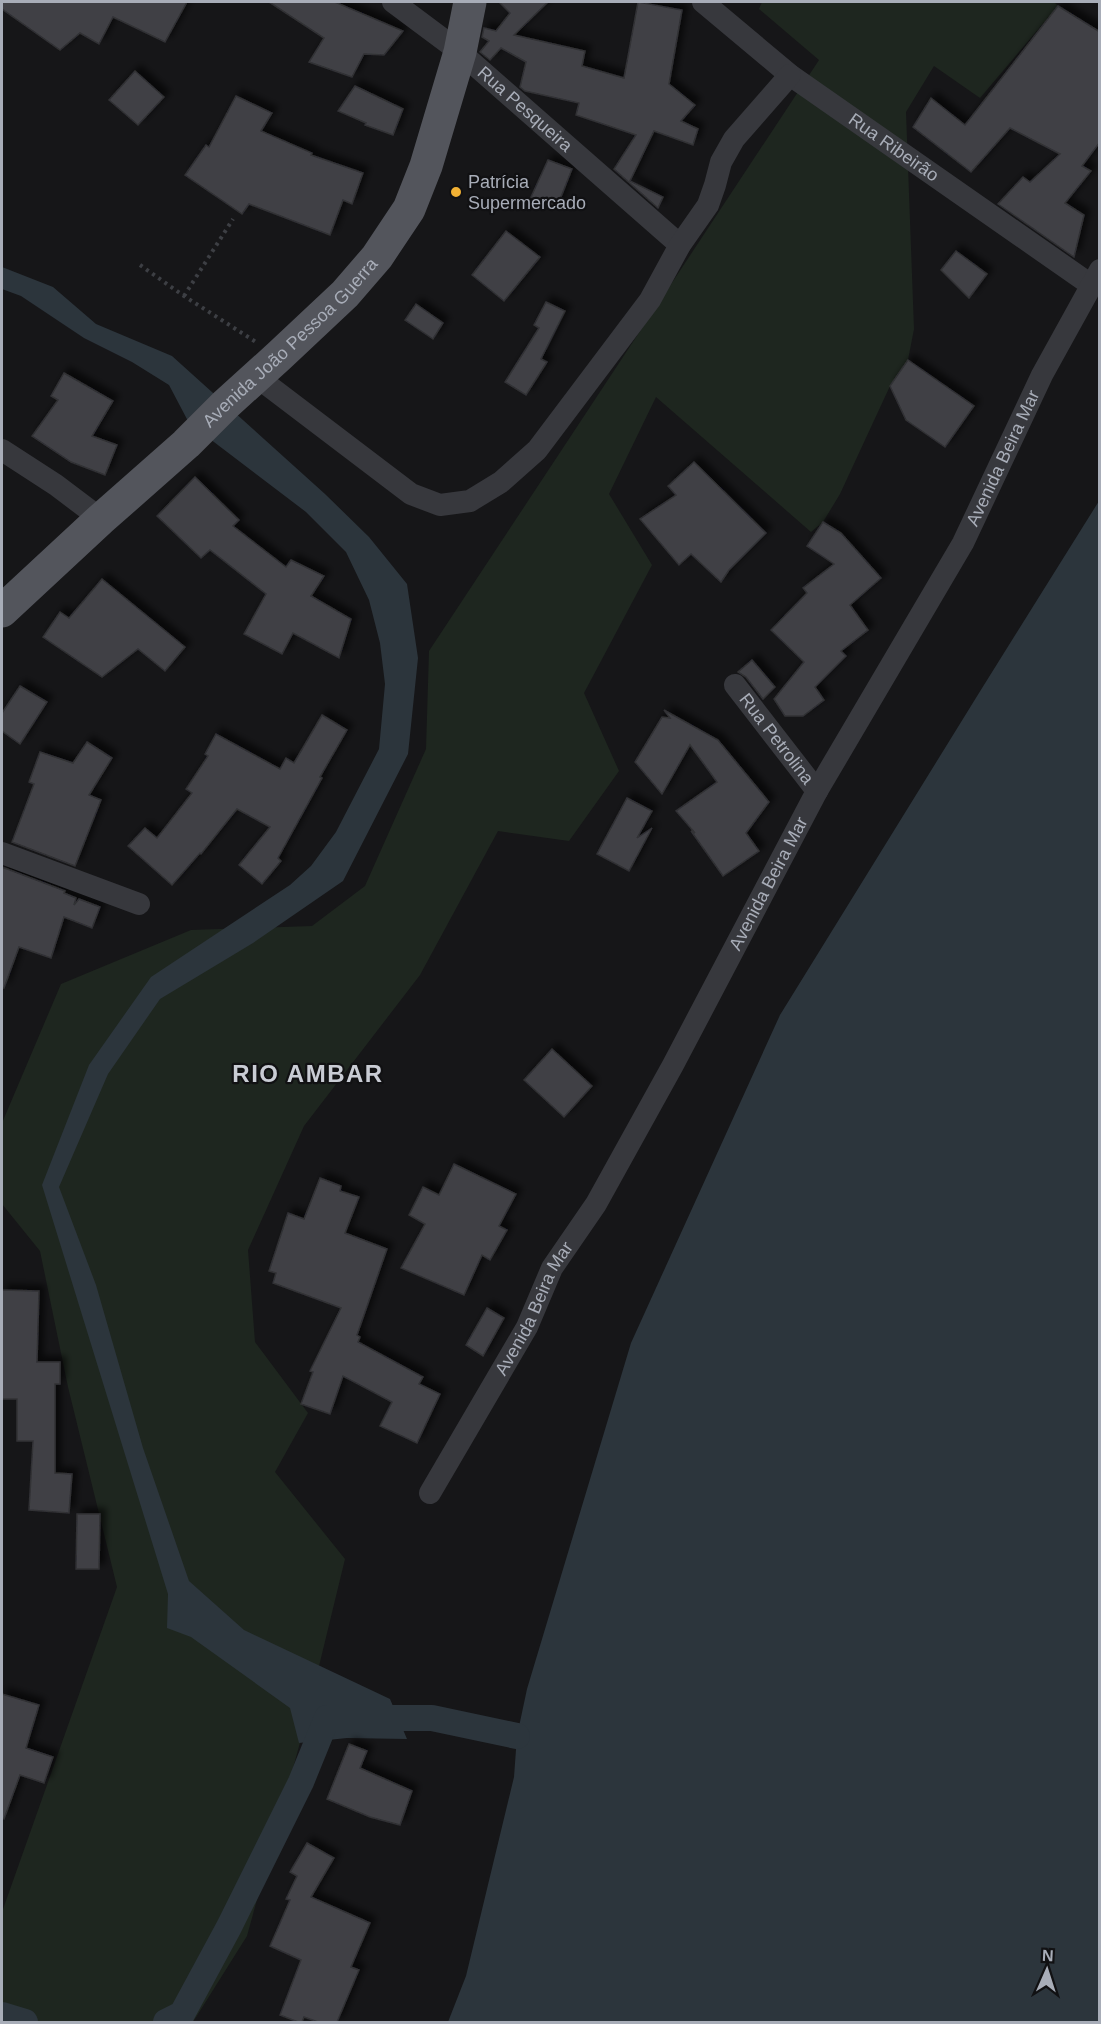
<svg xmlns="http://www.w3.org/2000/svg" width="1101" height="2024" font-family="Arial,sans-serif">
  <defs>
    <filter id="shadow"><feDropShadow dx="5.5" dy="-5.5" stdDeviation="3" flood-color="#0009"/></filter>
  </defs>
  <rect width="100%" height="100%" fill="#161618"/>
  <path fill="#1e261f" d="M762 2H1054L1058 6 980 98 934 66 906 112 914 329 908 360 890 386 840 494 823 522 811 532 656 397 609 494 652 565 584 693 619 771 569 841 498 831 420 975 304 1126 248 1250 255 1342 308 1413 275 1472 345 1559 304 1728 247 1936 193 2022H2V1912L117 1587 68 1387 40 1251 2 1204V1123L61 984 191 930 312 926 365 886 426 749 429 651 819 60 759 9Z"/>
  <g fill="#2c353c">
    <path d="M2 267 53 287 96 324 172 356 325 494 369 537 407 584 418 658 408 754 343 881 253 943 160 999 108 1074 59 1187 96 1285 143 1448 189 1581 244 1630 390 1699 407 1739 347 1738 299 1743 290 1708 191 1637 167 1628 168 1594 42 1185 89 1065 151 977 290 885 311 866 336 832 379 749 385 684 380 643 369 600 346 552 306 512 189 423 169 385 132 362 84 338 21 296 2 289Z"/>
    <path d="M1099 501V2022H448L466 1976 514 1777 517 1736 527 1689 631 1343 780 1015 979 693Z"/>
  </g>
  <g fill="none" stroke-linecap="round" stroke-linejoin="round">
    <g stroke="#2c353c" stroke-width="26">
      <path d="M2 2015 25 2022"/>
      <path d="M166 2022 182 2014 229 1927 301 1782 327 1718H432L517 1736"/>
    </g>
  </g>
  <g fill="#404145" stroke="#303034" stroke-width="1.5" filter="url(#shadow)">
    <path d="M2 2H187L165 42 113 17 99 44 80 33 60 50 2 9Z"/>
    <path d="M269 2H335L403 31 384 55 364 54 352 77 309 62 324 38Z"/>
    <path d="M499 2H548L514 35 585 51 582 66 624 78 638 2 682 10 669 84 695 105 681 121 698 129 693 145 654 131 630 181 663 197 658 208 614 169 636 135 576 115 579 103 525 91 520 87 526 62 501 48 490 60 480 52 489 41 482 37 484 28 496 31 510 13Z"/>
    <path d="M1058 6 1100 32V142L1082 166 1091 171 1065 203 1084 215 1074 257 998 204 1023 177 1030 182 1060 154 1010 128 971 172 913 127 931 98 965 125Z"/>
    <path d="M135 71 164 97 138 125 109 100Z"/>
    <path d="M355 86 403 109 393 135 365 125 366 123 338 111Z"/>
    <path d="M236 96 272 113 261 131 312 153 311 155 363 173 352 204 343 200 330 235 249 204 242 214 185 175 206 145 209 147Z"/>
    <path d="M548 160 572 169 557 207 531 197Z"/>
    <path d="M506 231 540 257 504 301 472 275Z"/>
    <path d="M956 251 987 274 969 298 941 270Z"/>
    <path d="M546 302 565 311 541 359 547 362 526 395 505 382 539 328 534 325Z"/>
    <path d="M416 304 443 323 433 339 405 320Z"/>
    <path d="M908 360 974 406 945 447 906 420 890 386Z"/>
    <path d="M64 373 113 401 92 436 117 445 105 475 71 462 32 436 58 400 51 396Z"/>
    <path d="M694 462 766 533 729 570 721 582 691 554 679 565 640 519 676 495 668 486Z"/>
    <path d="M195 477 239 520 233 526 286 567 291 560 324 576 311 596 351 619 339 658 293 633 282 654 244 634 266 594 210 550 201 558 157 516Z"/>
    <path d="M823 522 841 533 881 578 850 605 868 630 841 651 846 656 815 687 824 700 803 716H785L774 699 804 662 771 630 807 593 803 588 834 564 807 546Z"/>
    <path d="M102 579 185 647 165 671 138 649 102 677 43 637 60 612 69 618Z"/>
    <path d="M752 660 775 687 763 699 746 677 738 672Z"/>
    <path d="M20 686 47 702 20 744 2 731V713Z"/>
    <path d="M664 710 718 740 769 802 746 833 759 851 723 876 691 831 695 833 676 811 717 782 690 745 662 794 635 762 662 717 670 718Z"/>
    <path d="M322 715 347 730 320 777 322 778 278 858 281 861 262 884 239 865 270 827 237 809 201 854 200 853 172 885 128 846 145 828 157 838 192 793 186 789 208 756 205 754 216 734 280 769 286 758 294 763Z"/>
    <path d="M87 742 112 758 89 795 101 800 75 866 12 842 34 784 29 782 40 752 73 763Z"/>
    <path d="M627 798 652 811 637 838 652 828 629 871 597 854Z"/>
    <path d="M2 867 65 891 64 893 76 898 74 905 79 899 100 907 92 928 64 917 51 958 19 947 4 988H2Z"/>
    <path d="M552 1049 592 1086 564 1117 524 1080Z"/>
    <path d="M454 1164 516 1194 499 1226 507 1230 490 1260 482 1255 464 1295 401 1268 425 1224 409 1215 423 1187 439 1195Z"/>
    <path d="M320 1178 341 1186 340 1191 359 1197 345 1233 387 1249 357 1335 360 1337 358 1342 423 1377 419 1384 440 1394 417 1443 380 1426 392 1402 343 1376 330 1414 301 1404 313 1372 310 1371 341 1308 273 1283 276 1273 269 1271 288 1213 304 1219Z"/>
    <path d="M2 1290 39 1291 37 1362H60V1384H55V1473L72 1474 69 1513 29 1510 33 1441H17V1399H2Z"/>
    <path d="M487 1308 504 1318 483 1356 466 1345Z"/>
    <path d="M77 1514H100L99 1569H76Z"/>
    <path d="M2 1694 39 1705 26 1748 53 1757 44 1783 20 1775 4 1819 2 1818Z"/>
    <path d="M349 1744 367 1751 360 1768 412 1791 400 1825 370 1817 327 1799Z"/>
    <path d="M307 1843 334 1858 311 1897 370 1923 351 1967 359 1970 337 2022H318L304 2017 302 2022H298L280 2015 301 1960 270 1946 290 1900 286 1899 297 1876 290 1872Z"/>
  </g>
  <g fill="none" stroke-linecap="round" stroke-linejoin="round">
    <g stroke="#3d3f44" stroke-width="4" stroke-dasharray="3 4.5" stroke-linecap="butt">
      <path d="M140 265 184 296 256 342"/>
      <path d="M184 296 233 219"/>
    </g>
    <g stroke="#37383d" stroke-width="22">
      <path id="s1" d="M393 2 460 52 680 245"/>
      <path id="s2" d="M703 2 790 75 1091 285"/>
      <path d="M257 377 411 494 440 505 470 501 501 482 537 450 650 300 680 245 708 205 715 185 721 162 734 139 790 75"/>
      <path d="M2 450 56 485 101 519"/>
      <path id="s3" d="M735 685 817 791"/>
      <path d="M2 853 139 904"/>
      <path id="s4" d="M430 1493 527 1327 552 1268 596 1204 673 1065 817 791 963 543 1042 375 1100 270"/>
    </g>
    <path stroke="#53555c" stroke-width="33" id="s5" d="M2 611 101 519 186 444 226 404 279 356 345 294 377 257 409 209 426 166 460 52 470 2"/>
  </g>
  <circle fill="#f2b134" stroke="#111113" stroke-width="2" cx="456" cy="192" r="6"/>
  <g text-anchor="middle" dominant-baseline="central" stroke-width="4.5" stroke-linejoin="round" paint-order="stroke">
    <g font-size="18" fill="#a8adb8" stroke="#111113">
      <text stroke="none"><textPath href="#s1" startOffset="170">Rua Pesqueira</textPath></text>
      <text stroke="none"><textPath href="#s2" startOffset="240">Rua Ribeirão</textPath></text>
      <text stroke="none"><textPath href="#s5" startOffset="394">Avenida João Pessoa Guerra</textPath></text>
      <text stroke="none"><textPath href="#s4" startOffset="1184">Avenida Beira Mar</textPath></text>
      <text stroke="none"><textPath href="#s3" startOffset="68">Rua Petrolina</textPath></text>
      <text stroke="none"><textPath href="#s4" startOffset="698">Avenida Beira Mar</textPath></text>
      <text stroke="none"><textPath href="#s4" startOffset="212">Avenida Beira Mar</textPath></text>
    </g>
    <g font-size="18" fill="#a8adb8" stroke="#111113" text-anchor="start">
      <text x="468" y="182">Patrícia<tspan x="468" dy="21">Supermercado</tspan></text>
    </g>
    <g font-size="24" font-weight="bold" letter-spacing="1.5" fill="#c9ccd4" stroke="#111113">
      <text x="308" y="1073">RIO AMBAR</text>
    </g>
  </g>
  <rect width="1101" height="2024" fill="none" stroke="#a8adb8" stroke-width="6"/>
  <g transform="translate(1047 1970) rotate(3)" stroke="#111113" stroke-width="4.5" paint-order="stroke">
  <path d="M0-4.5L10 22L0 15L-10 22Z" fill="#a8adb8"/>
  <text y="-9" font-size="16" font-weight="bold" text-anchor="middle" fill="#a8adb8">N</text>
  </g>
</svg>
